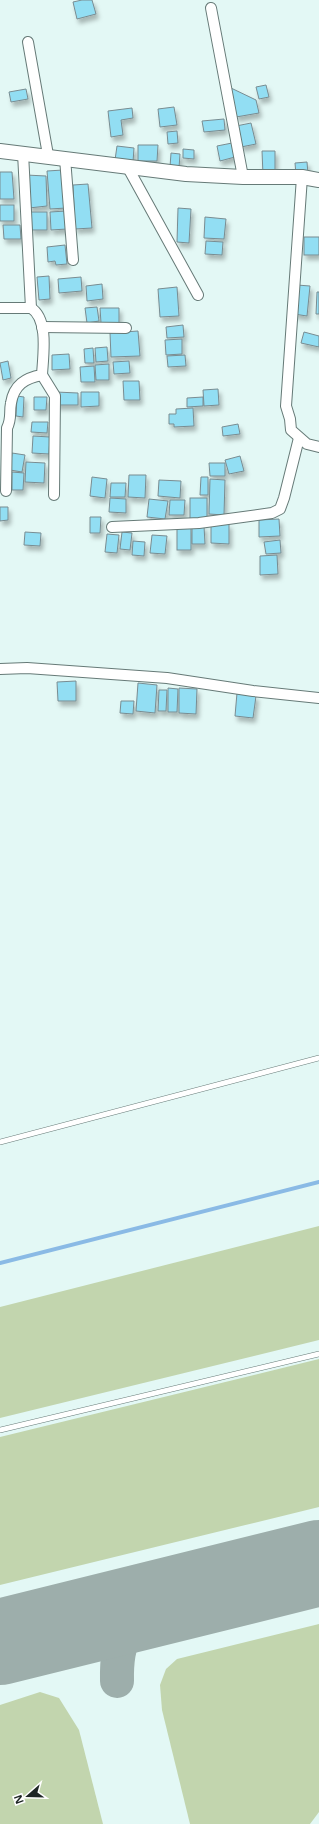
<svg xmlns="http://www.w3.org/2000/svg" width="319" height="1824" font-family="'Open Sans',sans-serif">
  <defs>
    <filter id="shadow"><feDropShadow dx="2.5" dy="4.5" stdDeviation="2" flood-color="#0004"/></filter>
  </defs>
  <rect width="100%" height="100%" fill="#e3f8f5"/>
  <g fill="#c2d5ae">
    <path d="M319 1226V1340L0 1418V1307Z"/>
    <path d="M319 1359V1507L0 1585V1437Z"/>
    <path d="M319 1624V1812L310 1824H190L162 1710 160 1685 166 1669 177 1659Z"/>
    <path d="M40 1692 59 1698 79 1730 103 1824H0V1705Z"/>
  </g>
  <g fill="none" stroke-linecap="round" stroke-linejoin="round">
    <path stroke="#8abae5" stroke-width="4" d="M0 1263 319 1182"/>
    <g stroke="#9daeab" stroke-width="34">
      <path d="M0 1646 22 1636"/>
      <path d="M117 1681C116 1635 127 1624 166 1601"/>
    </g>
    <path stroke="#9daeab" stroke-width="86" d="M0 1642 319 1563"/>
  </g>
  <g fill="#92def3" stroke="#798c91" filter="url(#shadow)">
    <path d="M82 0H92L96 14 77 19 73 2Z"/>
    <path d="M266 85 269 97 259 99 256 87Z"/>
    <path d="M231 88 256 100 259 113 236 117Z"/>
    <path d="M26 89 28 99 11 102 9 92Z"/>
    <path d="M174 107 177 125 160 127 158 109Z"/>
    <path d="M132 108 133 118 121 120 123 135 111 137 108 111Z"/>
    <path d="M224 119 225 130 204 132 202 121Z"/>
    <path d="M251 123 256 144 241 147 236 126Z"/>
    <path d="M177 131 178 143 168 144 167 132Z"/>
    <path d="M232 143 235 157 220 161 217 146Z"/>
    <path d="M138 145H158L157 161H138Z"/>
    <path d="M117 146 134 148 133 162 115 160Z"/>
    <path d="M183 149 194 150V159L183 158Z"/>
    <path d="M262 151H275V174L263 175Z"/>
    <path d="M171 153 180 154 179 168 170 167Z"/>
    <path d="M307 162 308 174 296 175 295 163Z"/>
    <path d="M63 170 66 208 50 209 47 171Z"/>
    <path d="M0 172H12L14 199H0Z"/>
    <path d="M26 175 46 176 47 206 29 208Z"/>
    <path d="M88 184 92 228 75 229 73 185Z"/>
    <rect x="0" y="205" width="14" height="16"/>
    <path d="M178 208 191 209 189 243 177 242Z"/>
    <path d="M66 211 67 229 51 230 50 212Z"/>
    <rect x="31" y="212" width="16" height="18"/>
    <path d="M205 217 226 219 224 239 204 238Z"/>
    <path d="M3 225H20L21 239H4Z"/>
    <rect x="304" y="237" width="15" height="18"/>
    <path d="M206 241 223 242 222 255 205 254Z"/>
    <path d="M65 245 67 264 56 265 55 261 48 262 47 247Z"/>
    <path d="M49 276 50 299 39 300 37 277Z"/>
    <path d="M81 277 82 291 59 293 58 279Z"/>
    <path d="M102 284 103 299 87 301 86 286Z"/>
    <path d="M297 285 310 286 307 316 294 314Z"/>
    <path d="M177 287 179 316 160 317 158 289Z"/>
    <path d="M317 292H319V314H316Z"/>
    <path d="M97 307 99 321 87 323 85 308Z"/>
    <path d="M100 308H119V323H101Z"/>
    <path d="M183 325 184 337 167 338 166 327Z"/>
    <path d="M138 331 140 356 111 357 110 333Z"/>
    <path d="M304 332 319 336V347L301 343Z"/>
    <path d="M182 339V354L166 355 165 340Z"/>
    <path d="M107 347 108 361 96 362 95 348Z"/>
    <path d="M93 348 94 363H85L84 349Z"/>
    <path d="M69 354 70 369 52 370V355Z"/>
    <path d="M185 355 186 366 168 367 167 356Z"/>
    <path d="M8 361 11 378 3 380 0 363Z"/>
    <path d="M129 361 130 373 114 374 113 362Z"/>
    <path d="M109 364V380H96L95 365Z"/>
    <path d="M94 366 95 382H81L80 367Z"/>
    <path d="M123 381H139L140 400H124Z"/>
    <path d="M218 389 219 405 204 406 203 390Z"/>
    <path d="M56 392 78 393V405H55Z"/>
    <path d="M81 392H99V406L81 407Z"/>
    <path d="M17 396 24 397 23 417 16 416Z"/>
    <path d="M34 397H47L46 410H34Z"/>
    <path d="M203 397V406L187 407V398Z"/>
    <path d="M193 408 194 426 174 427V424H169V414H176V409Z"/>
    <path d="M32 422H48L47 433 31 432Z"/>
    <path d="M238 424 240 434 223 436 222 427Z"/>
    <path d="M33 436 50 437 49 454 32 453Z"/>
    <path d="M12 453 25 455 22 472 10 470Z"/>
    <path d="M240 456 244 471 229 474 225 460Z"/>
    <path d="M26 462 45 463 44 483 25 482Z"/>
    <path d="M209 463H225V476H210Z"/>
    <path d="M12 472 24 473 23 490H12Z"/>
    <path d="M129 475H146L145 498 128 497Z"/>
    <path d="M92 477 107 479 105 498 90 496Z"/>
    <path d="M201 477H208V495H200Z"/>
    <path d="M210 479 225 480 224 515 209 514Z"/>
    <path d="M159 480 181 481 180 498 158 496Z"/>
    <path d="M111 483H126L125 497H110Z"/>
    <path d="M110 498 126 499V513L109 512Z"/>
    <rect x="190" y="498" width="17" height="23"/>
    <path d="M149 499 168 501 165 519 147 517Z"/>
    <path d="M170 500H185L184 515H169Z"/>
    <path d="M0 507H8V520L0 521Z"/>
    <path d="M90 517H101L100 533H90Z"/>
    <path d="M279 519 280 536 259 537V520Z"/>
    <path d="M211 524H229V544L211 543Z"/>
    <path d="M204 526 205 544H192V527Z"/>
    <rect x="177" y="528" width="14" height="22"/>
    <path d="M25 532 41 533 40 546 24 545Z"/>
    <path d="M122 532 132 533 130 550 120 549Z"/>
    <path d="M107 534 119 535 117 553 105 552Z"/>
    <path d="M152 535 167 536 165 554 150 553Z"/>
    <path d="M280 540 281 553 266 554 264 542Z"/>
    <path d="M133 541 145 542 144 556 132 555Z"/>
    <path d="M277 555 278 574 260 575V556Z"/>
    <path d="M76 681V701H58L57 682Z"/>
    <path d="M138 683 157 685 155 713 136 711Z"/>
    <path d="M168 688 178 689 177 712H168Z"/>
    <path d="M179 688 197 689 196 714 179 713Z"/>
    <path d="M159 690H167L166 711H158Z"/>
    <path d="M237 693 256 696 253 718 235 716Z"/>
    <path d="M121 701H134L133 714 120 713Z"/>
  </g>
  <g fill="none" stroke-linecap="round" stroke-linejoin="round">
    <g stroke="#667a77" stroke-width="6">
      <g id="lane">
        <path d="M0 1142 319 1058"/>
        <path d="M0 1430 319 1354"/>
      </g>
    </g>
    <g stroke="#667a77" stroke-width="12">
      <g id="street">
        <path d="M211 8 243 177"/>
        <path d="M28 42 48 155"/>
        <path d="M23 153 31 308"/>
        <path d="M65 158 73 260"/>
        <path d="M127 166 198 295"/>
        <path d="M302 177 286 406 290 419 291 430 307 444 319 447"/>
        <path d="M0 308H31C49 319 43 356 42 375 25 378 14 385 11 403 9 413 12 418 7 428L6 491"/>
        <path d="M42 327 126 328"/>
        <path d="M42 375 55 396 54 495"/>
        <path d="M112 527 199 523 272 513 280 509 284 498 299 438"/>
        <path d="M0 669 27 668 167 678 253 691 319 698"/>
      </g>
    </g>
    <g stroke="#667a77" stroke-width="16">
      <path id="secondary" d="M0 151 186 174 243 177H302L319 180"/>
    </g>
    <use href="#lane" stroke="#fff" stroke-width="5"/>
    <use href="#street" stroke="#fff" stroke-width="10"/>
    <use href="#secondary" stroke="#fff" stroke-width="14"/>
  </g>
  <g transform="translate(28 1796) rotate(250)" stroke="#ffffff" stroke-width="3" paint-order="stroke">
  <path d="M0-3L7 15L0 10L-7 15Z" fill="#1e2625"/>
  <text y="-6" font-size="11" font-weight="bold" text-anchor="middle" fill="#1e2625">N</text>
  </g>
</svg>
